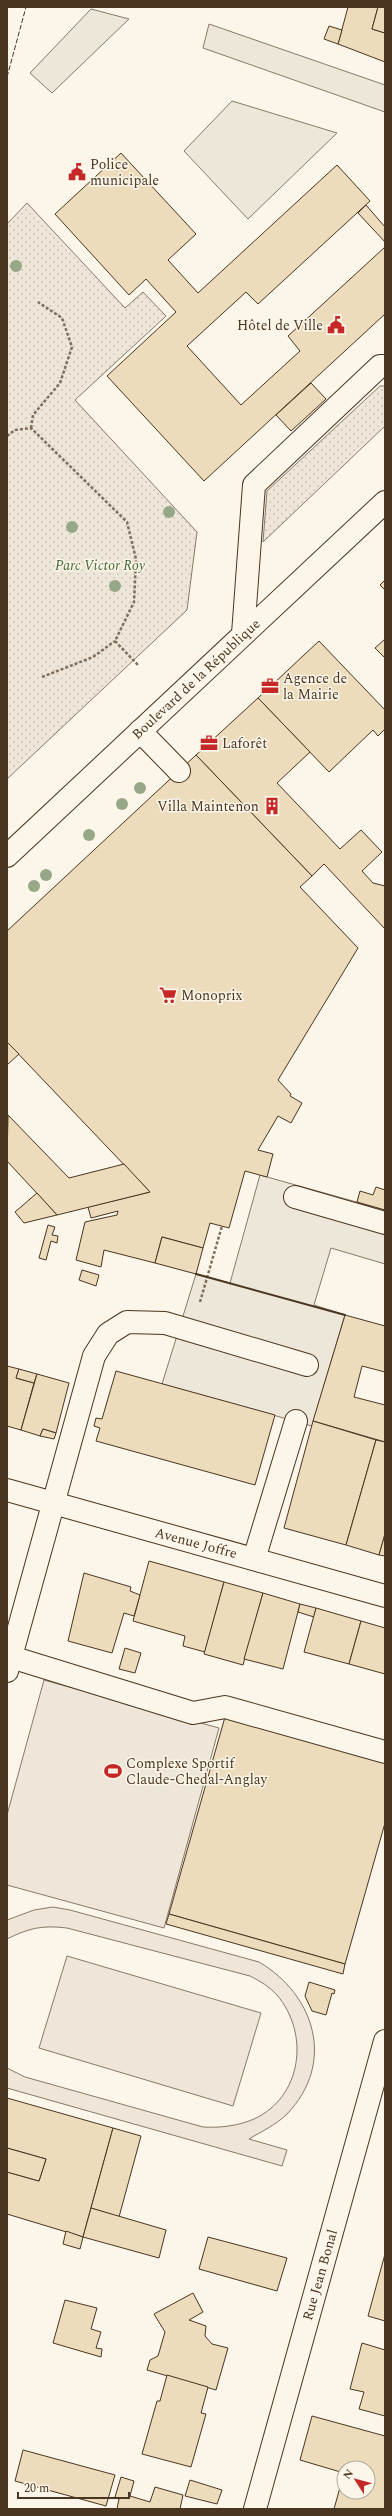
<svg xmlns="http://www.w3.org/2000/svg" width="392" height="2516" font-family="Spectral,serif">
  <defs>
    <pattern id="park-dots" width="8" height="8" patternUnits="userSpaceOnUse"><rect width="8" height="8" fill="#ede6d9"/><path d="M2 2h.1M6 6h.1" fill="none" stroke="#cdc6ba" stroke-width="1.8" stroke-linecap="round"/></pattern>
  </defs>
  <rect width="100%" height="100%" fill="#fbf6e9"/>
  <g fill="#ede6d9" stroke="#887966">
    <path d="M44 1680 219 1728 164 1928 7 1885V1815Z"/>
    <path d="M53 1907 70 1910 259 1962C315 1995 336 2063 287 2114 276 2125 262 2131 249 2139L287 2150 282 2166 7 2088V2068L25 2077 203 2127C220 2128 238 2126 254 2119 302 2097 310 2034 277 1995 270 1987 260 1981 250 1976L67 1928C42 1925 29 1928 7 1939V1920L34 1910Z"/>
    <path d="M67 1956 261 2013 233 2106 39 2048Z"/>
  </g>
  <g fill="url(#park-dots)" stroke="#887966">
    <path d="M27 203 125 308 143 292 166 316 75 400 197 532 187 610 7 779V224Z"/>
    <path d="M380 386H385V426L263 542 267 491Z"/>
  </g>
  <g fill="#ede7d9" stroke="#887966">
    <path d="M91 9 129 19 52 93 30 73Z"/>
    <path d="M209 24 385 85V112L203 48Z"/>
    <path d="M232 101 337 133 248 219 184 151Z"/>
    <path d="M260 1175 385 1210V1264L331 1248 314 1305 345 1315 312 1426 162 1384 196 1274 230 1283Z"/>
  </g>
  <g fill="#ecdcbc" stroke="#4a3520">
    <path d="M348 7H378L372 29 385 33V62L338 44Z"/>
    <path d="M378 7H385V33L372 29Z"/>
    <path d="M329 26 342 30 338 44 324 39Z"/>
    <path d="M121 153 196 234 168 260 198 293 337 165 370 201 258 304 246 292 187 346 241 405 300 351 288 336 385 247V314L204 481 107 376 176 312 146 279 129 295 55 214Z"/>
    <path d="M366 205 385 227V242L358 213Z"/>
    <path d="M311 383 326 399 291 431 276 415Z"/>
    <path d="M385 580V590L380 585Z"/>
    <path d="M385 639V658L375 648Z"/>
    <path d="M319 641 385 710V729L378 736 373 730 329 772 258 698Z"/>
    <path d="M258 698 310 752 277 783 340 849 361 830 382 852 362 871 373 883 385 886V929L324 864 312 876 196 755Z"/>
    <path d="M196 755 312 876 300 887 358 948 278 1080 291 1094 290 1096 302 1103 291 1123 278 1116 258 1150 273 1154 267 1177 245 1171 229 1228 210 1223 203 1248 162 1237 155 1263 104 1250 101 1267 76 1260 85 1222 117 1215 118 1211 91 1218 88 1207 150 1192 7 1042V931Z"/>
    <path d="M7 1042 19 1054 7 1065Z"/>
    <path d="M8 1115 69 1178 124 1164 150 1192 57 1215 7 1161Z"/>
    <path d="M376 1187 385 1190V1210L357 1202 360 1191 373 1195Z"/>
    <path d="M37 1193 57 1215 24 1223 15 1212Z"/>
    <path d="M48 1225 55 1227 52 1235 58 1236 57 1243 51 1241 46 1260 39 1258Z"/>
    <path d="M162 1237 203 1248 196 1274 155 1263Z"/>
    <path d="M82 1270 99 1275 96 1286 79 1280Z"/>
    <path d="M345 1315 385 1326V1372L362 1366 354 1397 385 1405V1442L313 1421Z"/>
    <path d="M7 1366 19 1369 16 1378 34 1383 21 1430 7 1426Z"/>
    <path d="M19 1369 37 1374 34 1383 16 1378Z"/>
    <path d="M116 1371 275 1415 255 1485 96 1441 100 1428 94 1426 96 1418 102 1419Z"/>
    <path d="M37 1374 69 1383 56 1433 43 1429 40 1436 21 1430Z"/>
    <path d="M313 1421 376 1440 346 1545 284 1528Z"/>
    <path d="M43 1429 56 1433 54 1439 40 1436Z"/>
    <path d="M376 1440 385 1442V1534L379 1555 346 1545Z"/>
    <path d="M385 1534V1556L379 1555Z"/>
    <path d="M149 1561 224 1582 205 1652 183 1646 185 1636 133 1621Z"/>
    <path d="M84 1573 131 1587 130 1591 140 1595 134 1616 124 1613 112 1653 68 1641Z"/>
    <path d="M224 1582 263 1593 243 1665 204 1654Z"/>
    <path d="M263 1593 300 1604 283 1669 244 1659Z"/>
    <path d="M300 1604 316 1608 314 1617 298 1612Z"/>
    <path d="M316 1608 361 1621 349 1664 304 1652Z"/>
    <path d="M361 1621 385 1628V1674L349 1664Z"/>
    <path d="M125 1648 141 1653 135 1673 119 1669Z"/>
    <path d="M225 1717 385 1762V1823L345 1964 169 1914Z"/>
    <path d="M169 1914 345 1964 343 1974 166 1924Z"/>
    <path d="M309 1982 335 1990 334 1994 332 1993 326 2015 312 2011 305 1996Z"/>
    <path d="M7 2098 113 2128 83 2237 7 2214V2172L39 2181 46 2159 7 2148Z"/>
    <path d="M113 2128 141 2136 119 2217 91 2208Z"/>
    <path d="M7 2148 46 2159 39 2181 7 2172Z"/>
    <path d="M91 2208 166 2230 159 2258 83 2237Z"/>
    <path d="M66 2231 83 2237 80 2249 63 2244Z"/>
    <path d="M208 2237 287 2258 277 2291 199 2269Z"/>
    <path d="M385 2254V2321L368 2316Z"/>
    <path d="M193 2293 203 2312 189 2320 206 2326 205 2336 212 2344 228 2348 216 2390 147 2370 150 2360 158 2356 165 2332 154 2314Z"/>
    <path d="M65 2300 97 2308 91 2329 101 2332 96 2348 102 2349 101 2357 53 2343Z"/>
    <path d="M362 2343 385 2350V2416L359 2409 364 2392 350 2389Z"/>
    <path d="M167 2375 208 2387 201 2413 206 2414 191 2467 142 2454 157 2401H160Z"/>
    <path d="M312 2416 385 2436V2509H334L344 2473V2492H368V2468H344V2473L300 2460Z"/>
    <path d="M23 2450 115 2475 106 2506 15 2481Z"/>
    <path d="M121 2477 134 2481 130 2496 150 2502 155 2487 183 2495 180 2509H117L119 2499 115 2497Z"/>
    <path d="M190 2480 222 2490 217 2504 185 2496Z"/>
  </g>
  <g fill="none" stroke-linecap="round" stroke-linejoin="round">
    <g stroke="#4a3520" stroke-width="24">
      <g id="minor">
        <path d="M243 634 254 485 380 366H385"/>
        <path d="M140 731 179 771"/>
        <path d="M295 1197 385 1223"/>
        <path d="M7 1490 385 1596"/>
        <path d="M254 1559 296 1421"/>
        <path d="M11 1657 193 1713 225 1707 385 1752"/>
        <path d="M7 1671 94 1356 108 1334 127 1322 165 1323 307 1365"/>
        <path d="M255 2509 385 2041"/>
      </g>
    </g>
    <g stroke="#4a3520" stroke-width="24">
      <path id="major" d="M7 856 385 502"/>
    </g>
    <g stroke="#7f6f5c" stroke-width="2.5" stroke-dasharray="3 2" stroke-linecap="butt">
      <path d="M31 428 33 415 60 383 72 347 62 318 38 302"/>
      <path d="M7 436 15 430 31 428 127 522 136 559 134 602 115 641 139 666"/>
      <path d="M42 677 93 657 115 641"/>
      <path d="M200 1302 222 1226"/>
    </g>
    <use href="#minor" stroke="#fbf6e9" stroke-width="22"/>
    <use href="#major" stroke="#fbf6e9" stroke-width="22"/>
    <path stroke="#4a3520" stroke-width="1" stroke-dasharray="5 2" stroke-linecap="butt" d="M7 77 26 7"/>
    <path stroke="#4a3520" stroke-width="2" d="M196 1274 345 1315"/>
  </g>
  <g fill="#96a887">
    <circle cx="16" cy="266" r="6"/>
    <circle cx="169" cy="512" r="6"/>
    <circle cx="72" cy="527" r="6"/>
    <circle cx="115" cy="586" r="6"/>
    <circle cx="140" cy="788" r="6"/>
    <circle cx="122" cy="804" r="6"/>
    <circle cx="89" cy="835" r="6"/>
    <circle cx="46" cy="875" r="6"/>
    <circle cx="34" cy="886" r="6"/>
  </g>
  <defs>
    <g id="civic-bare" transform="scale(1.38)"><path d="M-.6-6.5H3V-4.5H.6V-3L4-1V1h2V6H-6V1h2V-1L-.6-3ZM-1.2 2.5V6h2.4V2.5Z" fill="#c62828" stroke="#fbf6e9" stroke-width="2.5" paint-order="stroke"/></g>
    <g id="office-bare" transform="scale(1.38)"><path d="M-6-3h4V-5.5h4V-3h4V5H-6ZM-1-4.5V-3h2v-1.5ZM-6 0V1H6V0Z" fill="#c62828" stroke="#fbf6e9" stroke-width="2.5" paint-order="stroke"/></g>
    <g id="building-bare" transform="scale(1.38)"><path d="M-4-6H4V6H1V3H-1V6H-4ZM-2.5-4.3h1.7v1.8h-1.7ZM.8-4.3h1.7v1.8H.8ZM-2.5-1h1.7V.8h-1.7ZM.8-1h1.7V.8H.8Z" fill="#c62828" stroke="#fbf6e9" stroke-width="2.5" paint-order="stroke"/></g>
    <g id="supermarket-bare" transform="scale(1.38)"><path d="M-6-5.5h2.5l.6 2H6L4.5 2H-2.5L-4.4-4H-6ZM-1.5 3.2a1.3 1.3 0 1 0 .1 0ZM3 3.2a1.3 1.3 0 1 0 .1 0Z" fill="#c62828" stroke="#fbf6e9" stroke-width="2.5" paint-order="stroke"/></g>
    <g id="stadium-bare" transform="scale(1.38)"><path d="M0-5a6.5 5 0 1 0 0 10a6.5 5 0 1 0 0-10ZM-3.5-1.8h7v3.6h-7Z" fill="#c62828" stroke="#fbf6e9" stroke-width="2.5" paint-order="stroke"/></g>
  </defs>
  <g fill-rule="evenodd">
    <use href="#civic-bare" x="77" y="172"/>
    <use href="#civic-bare" x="336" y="325"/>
    <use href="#office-bare" x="270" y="686"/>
    <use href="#office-bare" x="209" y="743"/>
    <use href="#building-bare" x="272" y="806"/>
    <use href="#supermarket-bare" x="168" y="995"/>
    <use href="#stadium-bare" x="113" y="1771"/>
  </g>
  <g text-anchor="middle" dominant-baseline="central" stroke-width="3" stroke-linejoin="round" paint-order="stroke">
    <g font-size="14" fill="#4a3520" stroke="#fbf6e9" text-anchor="start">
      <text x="90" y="164">Police<tspan x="90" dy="16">municipale</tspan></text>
      <text x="323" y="325" text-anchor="end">Hôtel de Ville</text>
      <text x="283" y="678">Agence de<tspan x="283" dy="16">la Mairie</tspan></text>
      <text x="222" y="743">Laforêt</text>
      <text x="259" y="806" text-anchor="end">Villa Maintenon</text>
      <text x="181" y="995">Monoprix</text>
      <text x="126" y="1763">Complexe Sportif<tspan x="126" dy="16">Claude-Chedal-Anglay</tspan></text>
    </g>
    <g font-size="14" font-style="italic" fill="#436837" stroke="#fbf6e9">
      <text x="100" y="565">Parc Victor Roy</text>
    </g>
    <g font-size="14" fill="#4a3520" stroke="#fbf6e9">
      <text transform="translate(196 679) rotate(-43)">Boulevard de la République</text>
      <text transform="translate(196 1543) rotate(15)">Avenue Joffre</text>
      <text transform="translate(320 2275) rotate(-74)">Rue Jean Bonal</text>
    </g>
  </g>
  <rect width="392" height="2516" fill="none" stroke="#4a3520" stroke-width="16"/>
  <g transform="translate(356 2480) rotate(306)"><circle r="19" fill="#fbf6e9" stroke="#b4a999"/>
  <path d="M0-3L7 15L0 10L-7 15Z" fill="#c62828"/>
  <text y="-6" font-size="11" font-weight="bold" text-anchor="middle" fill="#4a3520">N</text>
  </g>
  <path d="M18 2492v6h111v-6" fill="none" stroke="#4a3520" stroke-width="2"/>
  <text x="24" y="2492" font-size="12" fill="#4a3520" stroke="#fbf6e9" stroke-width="3" paint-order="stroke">20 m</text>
</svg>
